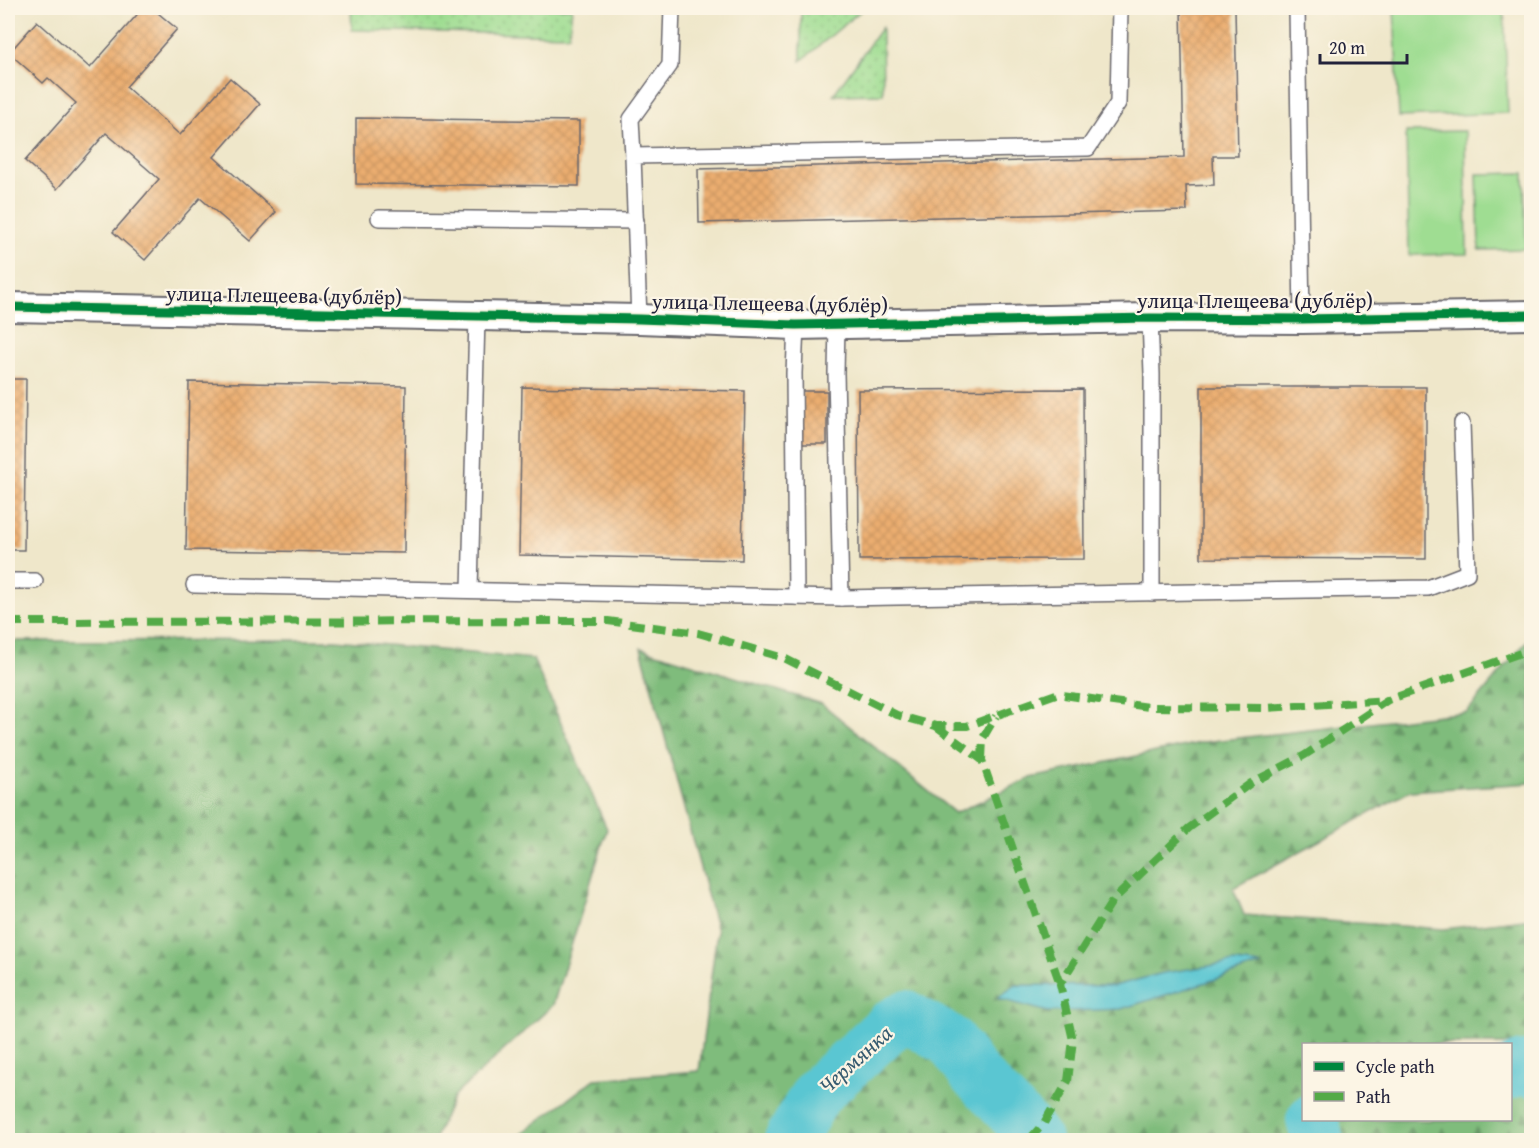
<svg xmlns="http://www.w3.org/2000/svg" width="1539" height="1148" font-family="'Gentium Book Plus',serif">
  <defs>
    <pattern id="forest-firs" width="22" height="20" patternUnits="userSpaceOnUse" patternTransform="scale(1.5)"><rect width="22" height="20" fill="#7fbc7c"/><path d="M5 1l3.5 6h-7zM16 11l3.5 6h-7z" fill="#689867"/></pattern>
    <pattern id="park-dots" width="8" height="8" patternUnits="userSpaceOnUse" patternTransform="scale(1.5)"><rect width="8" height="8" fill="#9fdd92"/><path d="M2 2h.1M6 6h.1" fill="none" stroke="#89bd7f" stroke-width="1.8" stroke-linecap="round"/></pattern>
    <pattern id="building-cross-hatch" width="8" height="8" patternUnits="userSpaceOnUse" patternTransform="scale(1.5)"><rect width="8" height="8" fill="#ebad6f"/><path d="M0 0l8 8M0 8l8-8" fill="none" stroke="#c99561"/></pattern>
  </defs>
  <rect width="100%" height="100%" fill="#fcf5e5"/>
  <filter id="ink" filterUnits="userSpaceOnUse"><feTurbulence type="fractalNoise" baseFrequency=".0167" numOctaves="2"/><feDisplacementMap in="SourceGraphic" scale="12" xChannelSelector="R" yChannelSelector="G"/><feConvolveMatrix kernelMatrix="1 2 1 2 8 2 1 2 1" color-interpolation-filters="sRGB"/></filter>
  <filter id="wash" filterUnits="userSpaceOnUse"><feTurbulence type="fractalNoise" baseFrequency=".008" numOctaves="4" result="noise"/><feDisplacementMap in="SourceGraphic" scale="24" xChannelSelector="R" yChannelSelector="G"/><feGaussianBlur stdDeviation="1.35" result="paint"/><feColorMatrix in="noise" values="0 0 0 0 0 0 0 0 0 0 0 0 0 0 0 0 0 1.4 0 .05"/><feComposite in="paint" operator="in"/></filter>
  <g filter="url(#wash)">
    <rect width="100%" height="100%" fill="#efe7ca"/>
    <g fill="url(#forest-firs)" stroke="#506f5c" stroke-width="1.5" fill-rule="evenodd">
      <path d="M1531 636V783L1410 791 1233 888 1244 915 1444 929 1531 918V1140H513L595 1079 699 1071 717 931 641 648 822 704 955 813 1031 778 1204 742 1467 712ZM1304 1044H1510V1120H1304Z"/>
      <path d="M336 640 533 659 607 829 553 1005 454 1096 434 1140H8V641Z"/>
    </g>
    <g fill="url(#park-dots)" stroke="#608066" stroke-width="1.5">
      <path d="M351 8H572L569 35 352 30Z"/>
      <path d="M801 8H864L801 61Z"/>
      <path d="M882 27 883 94 833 95Z"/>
    </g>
    <g fill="#9fdd92" stroke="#608066" stroke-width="1.5">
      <path d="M1394 8H1504L1508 113 1399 117Z"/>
      <path d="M1465 131 1467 254 1409 255 1406 132Z"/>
      <path d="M1524 173 1526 249 1479 250 1477 174Z"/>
    </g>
    <path fill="#5ac6d2" stroke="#3e7486" stroke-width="1.5" d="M1235 962 1261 965 1121 1009 1048 1012 997 998 1016 985 1114 986 1163 973Z"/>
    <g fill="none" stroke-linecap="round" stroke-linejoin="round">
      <g stroke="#5ac6d2" stroke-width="52">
        <path d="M1510 1073 1522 1067 1532 1071"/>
        <path d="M1312 1120 1318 1140"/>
        <path d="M790 1140 817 1093 891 1025 906 1016 950 1041 975 1075 1026 1127 1036 1140"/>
      </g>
    </g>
    <g id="blocks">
      <g fill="url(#building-cross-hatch)">
        <path d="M143 8H152L177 29 126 87 180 135 230 78 260 104 214 157 276 212 250 241 200 198 145 260 113 232 159 179 106 133 57 189 25 161 76 103 48 78 43 83 9 53 37 21 90 68Z"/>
        <path d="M1181 8H1235L1238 156H1213L1214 185 1186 186 1187 211 699 223 698 169 1184 157Z"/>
        <path d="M356 118 579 121V186L356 184Z"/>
        <path d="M8 379H26L24 550H8Z"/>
        <path d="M189 382 406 386 404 553 186 550Z"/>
        <path d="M522 387 745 391 742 560 519 555Z"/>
        <path d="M1201 387H1426V559L1201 558Z"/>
        <path d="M1083 389 1084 559 859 560 858 390Z"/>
        <rect x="802" y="391" width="25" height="53"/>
      </g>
    </g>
  </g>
  <g filter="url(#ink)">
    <use href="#blocks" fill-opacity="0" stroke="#6a676d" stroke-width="1.5"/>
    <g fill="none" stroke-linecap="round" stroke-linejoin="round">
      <g stroke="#6a676d" stroke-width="18">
        <g id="service">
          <path d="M1297 8 1302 319"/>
          <path d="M633 156 631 119 670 65 672 8"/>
          <path d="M379 218 636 221"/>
          <path d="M1150 318 1152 374V593"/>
          <path d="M639 319 633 156 1088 148 1118 103 1120 8"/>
          <path d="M837 324 836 373 841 598"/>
          <path d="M796 325 794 373 796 597"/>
          <path d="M8 581H35"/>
          <path d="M194 585 841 598 1428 588 1467 573 1462 423"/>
          <path d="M470 590 477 317"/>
        </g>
      </g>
      <g stroke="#6a676d" stroke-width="32">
        <path id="minor" d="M8 307 639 319 796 325 1150 318 1302 319 1532 315"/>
      </g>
      <use href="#service" stroke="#fff" stroke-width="15"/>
      <use href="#minor" stroke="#fff" stroke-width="28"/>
      <g stroke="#53aa46" stroke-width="8" stroke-dasharray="15 8" stroke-linecap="butt">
        <path d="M8 622 608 621 698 633 784 658 897 715 936 726H967L1056 694 1149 707 1268 708 1388 700"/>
        <path d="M936 726 982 760 1060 984"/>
        <path d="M982 760 983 738 996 716"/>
        <path d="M1029 1140 1044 1123 1068 1081 1073 1040 1060 984 1113 900 1189 828 1251 783 1305 755 1388 700 1532 649"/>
      </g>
      <g stroke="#fcf5e5" stroke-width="13">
        <path id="cycleway" d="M8 307 639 319 796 325 1150 318 1302 319 1532 315"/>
      </g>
      <use href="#cycleway" stroke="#00873e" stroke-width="9"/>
    </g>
  </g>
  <g text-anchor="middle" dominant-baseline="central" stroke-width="4.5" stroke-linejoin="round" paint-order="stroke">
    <g font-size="21" fill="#22223b" stroke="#fcf5e5">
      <text transform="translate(284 295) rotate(1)">улица Плещеева (дублёр)</text>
      <text x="1255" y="300">улица Плещеева (дублёр)</text>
      <text transform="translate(770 303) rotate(1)">улица Плещеева (дублёр)</text>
    </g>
    <g font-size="22" font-style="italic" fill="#365b70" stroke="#fcf5e5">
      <text transform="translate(855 1059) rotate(-42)">Чермянка</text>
    </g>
  </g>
  <rect width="1539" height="1148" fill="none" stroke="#fcf5e5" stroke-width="30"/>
  <rect x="1302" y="1043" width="210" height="78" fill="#fcf5e5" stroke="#a5a1a1" stroke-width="1.5"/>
  <rect x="1314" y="1062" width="30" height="9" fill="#00873e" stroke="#a5a1a1" stroke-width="1.5"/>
  <text x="1356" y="1073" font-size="18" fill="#22223b">Cycle path</text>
  <rect x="1314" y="1092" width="30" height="9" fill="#53aa46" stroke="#a5a1a1" stroke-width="1.5"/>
  <text x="1356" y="1103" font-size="18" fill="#22223b">Path</text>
  <path d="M1320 54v9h87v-9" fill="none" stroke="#22223b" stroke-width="3"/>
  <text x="1329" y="54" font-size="18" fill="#22223b" stroke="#fcf5e5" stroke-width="4.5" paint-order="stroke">20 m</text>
</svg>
